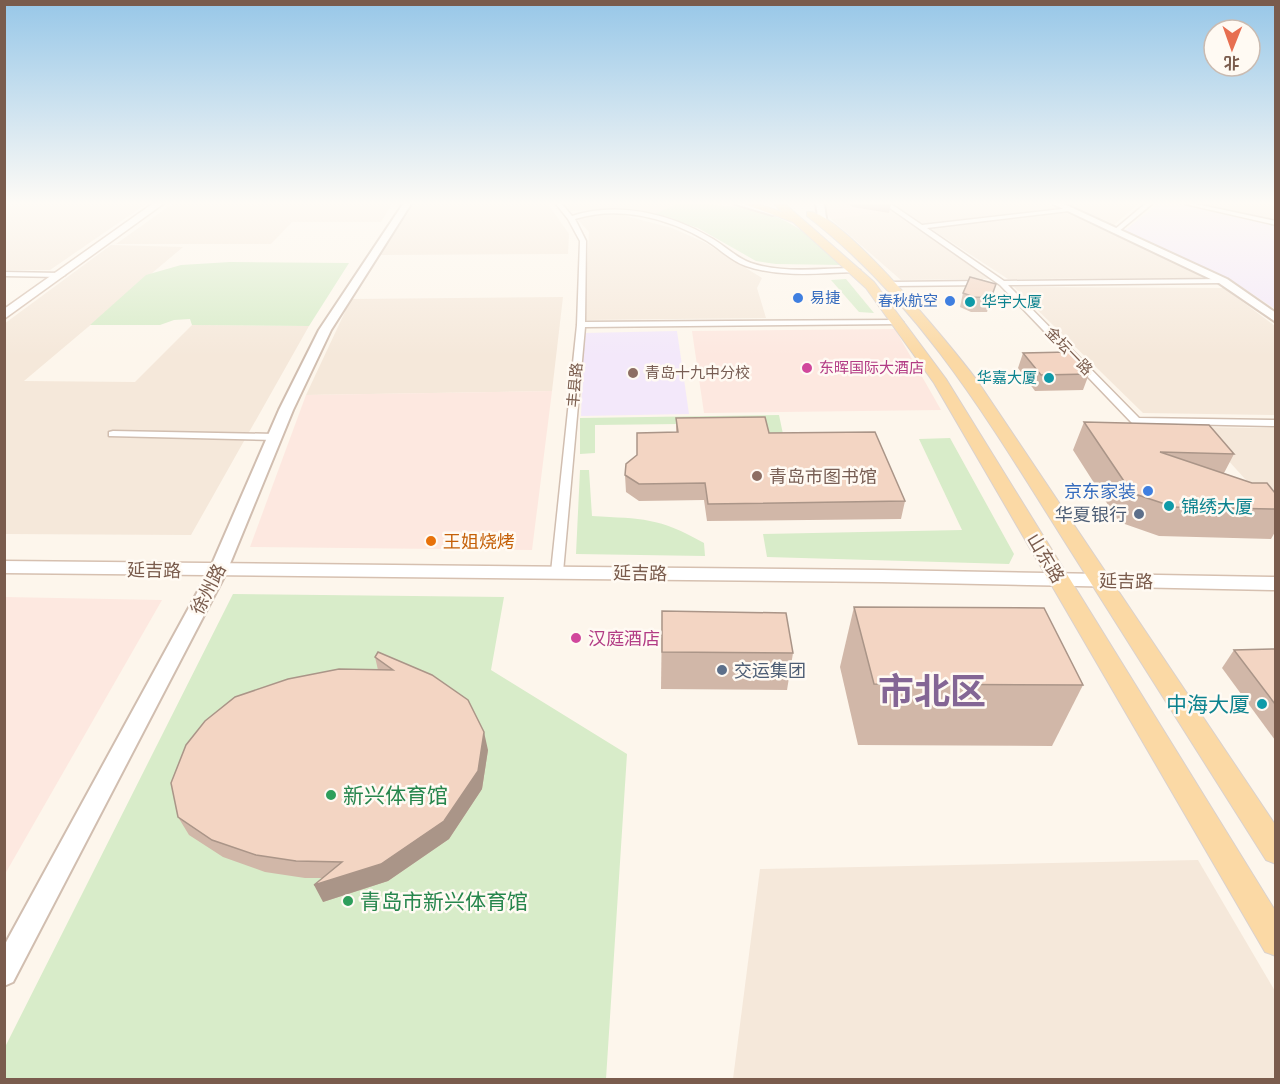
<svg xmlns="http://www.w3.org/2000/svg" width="1280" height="1084" font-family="Raleway,'Noto Sans SC',sans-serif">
  <rect width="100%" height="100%" fill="#fdf6ec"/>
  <g fill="#f5e8da">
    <path d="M4 204H146L50 270H5Z"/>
    <path d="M172 204H392L381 222H292L271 244H116Z"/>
    <path d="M414 204H548L569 234 568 254 380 255Z"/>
    <path d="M565 204H676L655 214 629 208 571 211Z"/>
    <path d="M893 204H1047L1208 278 1008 279Z"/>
    <path d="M1067 204H1138L1113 226Z"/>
    <path d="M1201 204H1275V220Z"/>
    <path d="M891 211 990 279 901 280 831 219Z"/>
    <path d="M591 215H622L672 228 704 242 762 278 757 288 766 318 584 320 589 232 578 220Z"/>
    <path d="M111 245 183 247 24 381 135 382 192 325 309 326 191 535 5 534 4 324Z"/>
    <path d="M1014 287 1224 288 1275 326V415L1143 413Z"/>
    <path d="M563 297 552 391 306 395 351 299Z"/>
    <path d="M1198 427 1275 428V512Z"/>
    <path d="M1198 860 1275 991V1079H733L760 869Z"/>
  </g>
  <g fill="#fde8e0">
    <path d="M821 204H880L891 211 831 219Z"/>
    <path d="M895 329 941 410 704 413 692 331Z"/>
    <path d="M552 391 532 550 250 547 306 395Z"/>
    <path d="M5 597 162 600 5 874 4 597Z"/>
  </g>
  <g fill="#f3e8fa">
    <path d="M1158 204H1178L1275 226V309L1234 282 1124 231Z"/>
    <path d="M677 331 689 414 581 416 584 333Z"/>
  </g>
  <g fill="#d8ecc9">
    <path d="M676 204C715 204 765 205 799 229 814 239 827 253 842 265L776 264 756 261 698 228 655 214Z"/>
    <path d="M230 262 349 263 309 326 192 325 190 319 174 320 160 325H90L146 275 181 265Z"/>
    <path d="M846 279 874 313 859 312 831 280Z"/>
    <path d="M779 415 783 434H769L766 423 595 425V453L580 454V418Z"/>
    <path d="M950 438 1014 554 1009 564 767 557 763 534 962 530 919 439Z"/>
    <path d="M580 470H589L592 516C643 519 658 517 704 543L705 556 576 554Z"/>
    <path d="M233 594 504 597 491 670 627 754 606 1079H5L4 1049Z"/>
  </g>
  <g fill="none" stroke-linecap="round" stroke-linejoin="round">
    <g stroke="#d1beb0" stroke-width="3">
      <g id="minor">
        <path d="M556 204H562L572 216C619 201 671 214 713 239 726 247 737 258 751 263 784 274 822 268 856 268L860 270 856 272C820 273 781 278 746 266 731 261 720 249 707 241 668 218 619 205 575 219L586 241 585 322 899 320 903 322 899 324 585 327 563 572 557 576 551 572 577 325 580 241 568 219Z"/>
        <path d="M884 204H891L922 225 1071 208V210L1069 211 927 228 1004 281 1226 279 1227 281 1223 283 1008 285 1139 418 1276 420V426L1132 423 1000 285Z"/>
        <path d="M1145 204H1152L1118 232H1114V230Z"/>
        <path d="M1185 204H1196L1276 221V225Z"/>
        <path d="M4 272 61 273 65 275 61 277 4 276Z"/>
        <path d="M982 281 986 283 985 285 893 286 889 284 893 282Z"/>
        <path d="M113 431 275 434 280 437 275 440 109 436V432Z"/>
      </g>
    </g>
    <g stroke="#d1beb0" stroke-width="4">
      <g id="tertiary">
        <path d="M403 204H411L331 330 293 410 227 571 13 982 4 986V946L209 571 279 410 319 330Z"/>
        <path d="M735 204H749L777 212 773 215Z"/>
        <path d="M816 204H824L827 225 819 223Z"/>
        <path d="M1053 204H1064L1227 279 1276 313V322L1219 283Z"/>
      </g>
    </g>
    <g stroke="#d6c0b0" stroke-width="3">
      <g id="secondary">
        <path d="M152 204H163L4 319V309Z"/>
        <path d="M4 561 882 570 1276 577V590L882 582 4 573Z"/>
      </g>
    </g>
    <g stroke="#dad1cd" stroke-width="2">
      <g id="primary">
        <path d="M744 204H758L782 212 774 204H785L874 282 946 379 1276 912V956L1265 952 934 383 866 288 793 222Z"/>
        <path d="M807 212C838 207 955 351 976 379L1276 826V864L1266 860C1199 754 1132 648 1065 542 990 423 920 303 807 216Z"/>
      </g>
    </g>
    <use href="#minor" fill="#fff" fill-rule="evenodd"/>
    <use href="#tertiary" fill="#fff" fill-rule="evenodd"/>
    <use href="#secondary" fill="#fff" fill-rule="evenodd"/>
    <use href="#primary" fill="#fbd9a5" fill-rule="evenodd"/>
  </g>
  <g fill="#d1b7a8">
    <path d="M848 204H891L889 213 853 207Z"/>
    <path d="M970 277 992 298 987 312H971L960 307 963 293Z"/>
    <path d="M1023 353 1089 374 1083 390 1035 391 1018 368Z"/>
    <path d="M676 418 769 433 905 501 901 519 707 521 704 500 639 501 626 492 625 475 676 432Z"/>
    <path d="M1084 422 1234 454 1224 473 1275 493V532L1271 539 1159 536 1119 522 1073 450Z"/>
    <path d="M854 607 1083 685 1052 746 858 745 840 667Z"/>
    <path d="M662 611 793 653 787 690 661 689Z"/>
    <path d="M1275 649V740L1222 668 1234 650Z"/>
    <path d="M378 652 488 750 482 789 449 839 388 881 323 902 322 878H305L265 872 223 857 189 835 178 817 378 670 375 657Z"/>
  </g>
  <path fill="#aa9588" d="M484 732 488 750 482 789 449 839 388 881 323 902 314 885 381 864Z"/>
  <g fill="#f3d5c3" stroke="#aa9588" stroke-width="1.5">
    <path d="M970 277 996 284 991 298 974 297 963 293Z"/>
    <path d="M1069 352 1089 374 1041 375 1023 353Z"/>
    <path d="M765 417 769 433 875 432 905 501 708 504 705 483 639 484 625 475 626 464 637 455V433L678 432 676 418Z"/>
    <path d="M1084 422 1209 425 1234 454 1160 452 1252 483H1267L1275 493V509L1174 507 1132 493Z"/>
    <path d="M854 607 1044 608 1083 685 874 684Z"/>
    <path d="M662 611 786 613 793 653 662 652Z"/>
    <path d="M1275 649V704L1234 650Z"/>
    <path d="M378 652 432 675 468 700 484 732 478 771 444 821 381 864 314 885 342 862 296 861 256 855 212 840 178 817 171 783 186 745 205 721 235 697 288 679 339 669 393 670 375 657Z"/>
  </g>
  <linearGradient id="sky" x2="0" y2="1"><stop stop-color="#97c7e8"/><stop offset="0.57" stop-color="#fefbf6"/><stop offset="1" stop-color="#fefbf6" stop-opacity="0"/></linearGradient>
  <rect width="1280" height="356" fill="url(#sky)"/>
  <g fill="#3f7fe0" stroke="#fffaf3" stroke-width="2">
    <circle cx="798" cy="298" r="6"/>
    <circle cx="950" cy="301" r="6"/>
    <circle cx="1148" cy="491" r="6"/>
  </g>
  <g fill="#0f9aa8" stroke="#fffaf3" stroke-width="2">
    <circle cx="970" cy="302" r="6"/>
    <circle cx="1049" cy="378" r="6"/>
    <circle cx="1169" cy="506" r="6"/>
    <circle cx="1262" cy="704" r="6"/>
  </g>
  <g fill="#d1479c" stroke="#fffaf3" stroke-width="2">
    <circle cx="807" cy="368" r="6"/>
    <circle cx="576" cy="638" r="6"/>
  </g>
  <g fill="#8d6e63" stroke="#fffaf3" stroke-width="2">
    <circle cx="633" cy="373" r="6"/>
    <circle cx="757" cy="476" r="6"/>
  </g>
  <g fill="#5c6f8a" stroke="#fffaf3" stroke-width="2">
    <circle cx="1139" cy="514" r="6"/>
    <circle cx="722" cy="670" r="6"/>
  </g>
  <circle fill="#e8710a" stroke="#fffaf3" stroke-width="2" cx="431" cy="541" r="6"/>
  <g fill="#2e9e5b" stroke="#fffaf3" stroke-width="2">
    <circle cx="331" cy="795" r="6"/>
    <circle cx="348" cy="901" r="6"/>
  </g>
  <g text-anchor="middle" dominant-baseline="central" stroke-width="5" stroke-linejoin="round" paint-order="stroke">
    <g font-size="15" fill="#366cbe" stroke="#fffaf3" text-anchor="start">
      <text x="810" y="298">易捷</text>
      <text x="938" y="301" text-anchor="end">春秋航空</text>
    </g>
    <g font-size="15" fill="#0d838f" stroke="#fffaf3" text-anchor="start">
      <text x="982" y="302">华宇大厦</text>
      <text x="1037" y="378" text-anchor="end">华嘉大厦</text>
    </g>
    <g font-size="15" fill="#7a5c4d" stroke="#fffaf3">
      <text transform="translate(1069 351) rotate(46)">金坛一路</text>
      <text transform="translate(575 385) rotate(-85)">丰县路</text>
    </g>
    <g font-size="15" fill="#b23c85" stroke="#fffaf3" text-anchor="start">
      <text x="819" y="368">东晖国际大酒店</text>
    </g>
    <g font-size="15" fill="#785e54" stroke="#fffaf3" text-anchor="start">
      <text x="645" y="373">青岛十九中分校</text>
    </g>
    <g font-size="18" fill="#785e54" stroke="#fffaf3" text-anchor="start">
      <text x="769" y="476">青岛市图书馆</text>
    </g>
    <g font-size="18" fill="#366cbe" stroke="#fffaf3" text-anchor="end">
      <text x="1136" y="491">京东家装</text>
    </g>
    <g font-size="18" fill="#0d838f" stroke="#fffaf3" text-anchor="start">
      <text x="1181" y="506">锦绣大厦</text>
    </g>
    <g font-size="18" fill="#4e5e75" stroke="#fffaf3" text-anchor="end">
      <text x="1127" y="514">华夏银行</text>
      <text x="734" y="670" text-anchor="start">交运集团</text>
    </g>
    <g font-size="18" fill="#c56008" stroke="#fffaf3" text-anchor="start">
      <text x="443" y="541">王姐烧烤</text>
    </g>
    <g font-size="18" fill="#7a5c4d" stroke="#fffaf3">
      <text transform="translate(1046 558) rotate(59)">山东路</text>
      <text transform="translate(154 570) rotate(1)">延吉路</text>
      <text transform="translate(640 573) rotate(1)">延吉路</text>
      <text transform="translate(1126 581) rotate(1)">延吉路</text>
      <text transform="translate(208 589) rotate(-63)">徐州路</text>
    </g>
    <g font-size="18" fill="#b23c85" stroke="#fffaf3" text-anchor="start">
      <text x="588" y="638">汉庭酒店</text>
    </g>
    <g font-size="21" fill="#0d838f" stroke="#fffaf3" text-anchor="end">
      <text x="1250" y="704">中海大厦</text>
    </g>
    <g font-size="21" fill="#27864d" stroke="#fffaf3" text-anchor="start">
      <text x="343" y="795">新兴体育馆</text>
      <text x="360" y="901">青岛市新兴体育馆</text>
    </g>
    <g font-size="36" font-weight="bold" fill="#846695" stroke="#fffaf3">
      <text x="932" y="691">市北区</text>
    </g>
  </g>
  <rect width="1280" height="1084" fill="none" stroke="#7a5c4d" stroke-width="12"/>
  <g transform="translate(1232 48) rotate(181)"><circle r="28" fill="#fffaf3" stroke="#cabbb1" stroke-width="1.5"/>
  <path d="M0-4.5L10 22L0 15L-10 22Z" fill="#e76f51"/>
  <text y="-9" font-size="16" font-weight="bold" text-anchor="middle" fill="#7a5c4d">北</text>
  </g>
</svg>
